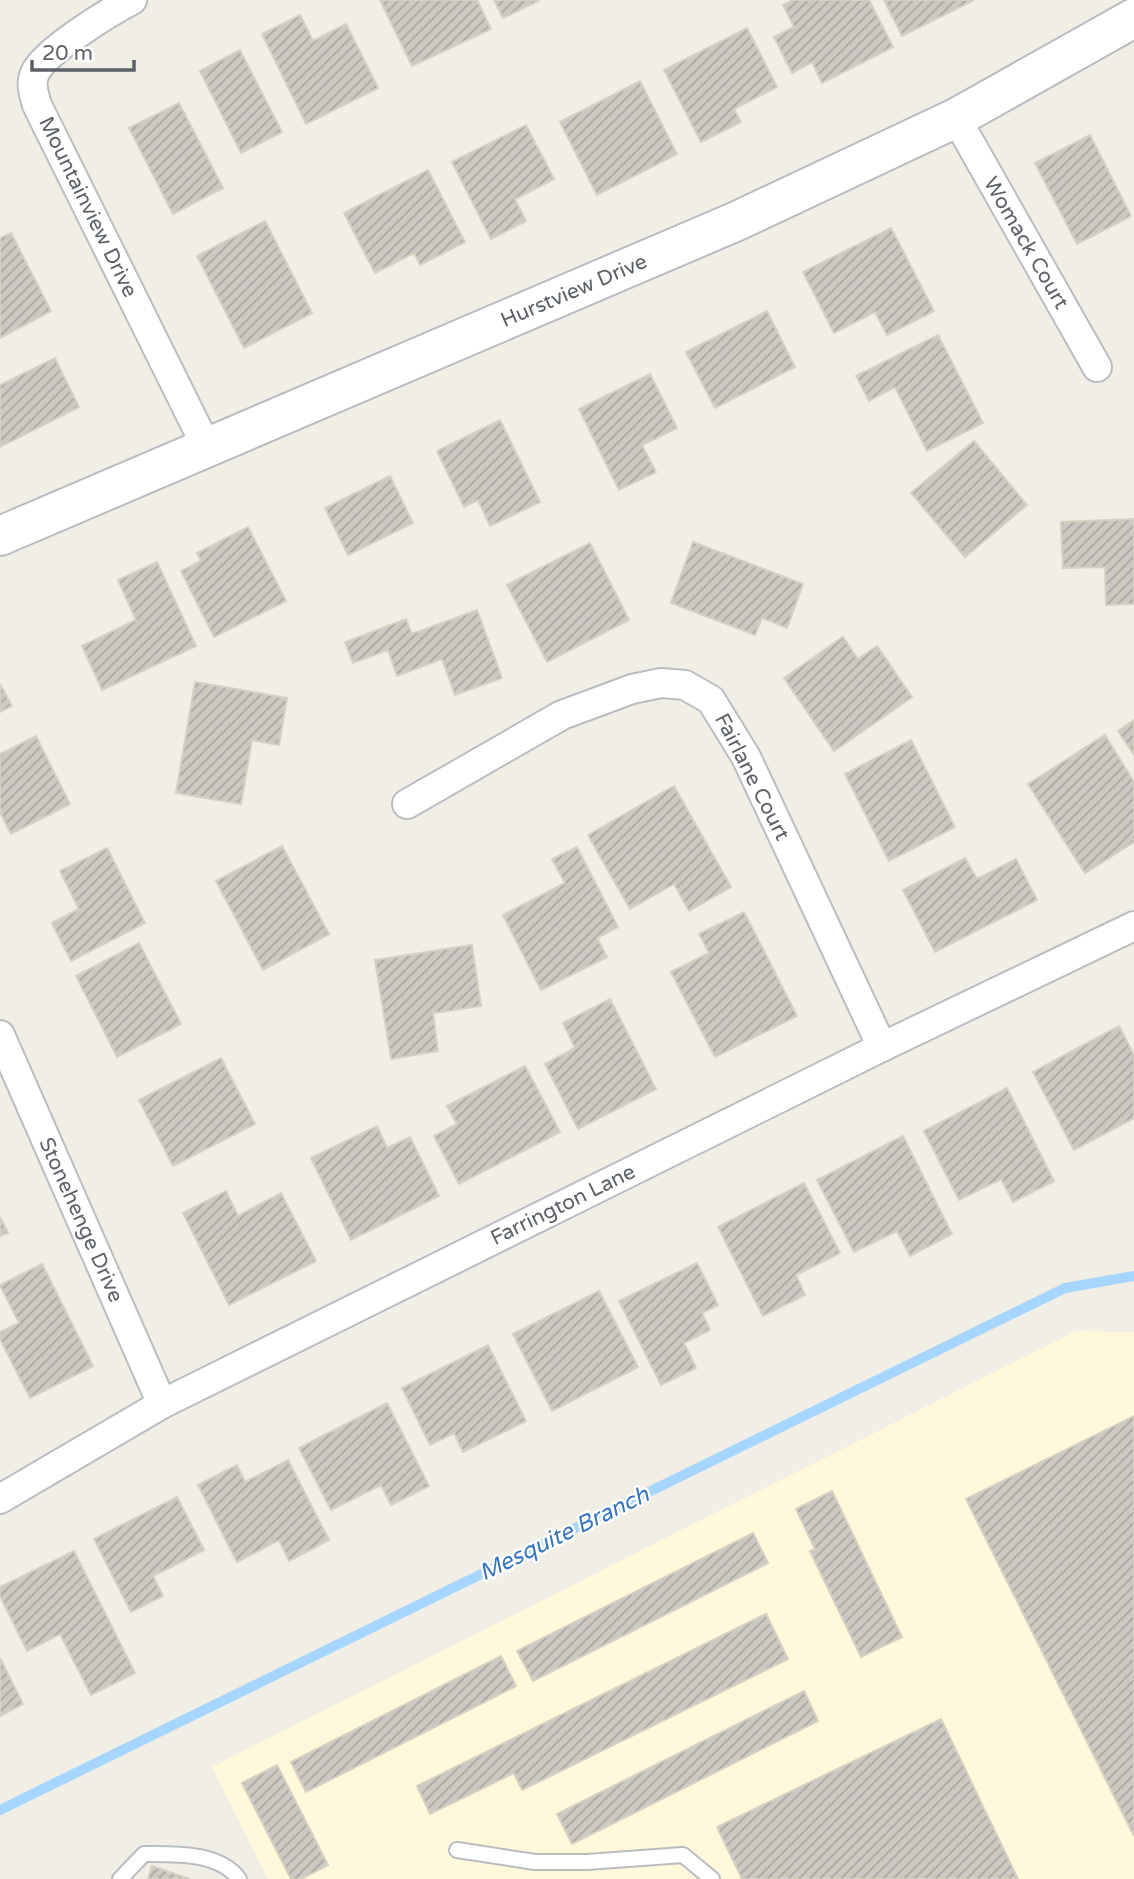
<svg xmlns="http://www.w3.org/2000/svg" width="1134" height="1879" font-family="'Varela Round',sans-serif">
  <defs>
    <pattern id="building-hatch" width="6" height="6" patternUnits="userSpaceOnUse" patternTransform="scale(1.75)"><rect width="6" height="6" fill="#ccc8c2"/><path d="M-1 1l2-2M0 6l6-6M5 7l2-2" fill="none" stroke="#a9a6a1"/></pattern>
  </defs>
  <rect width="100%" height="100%" fill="#f1eee5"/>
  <path fill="#fff8db" d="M1076 1331 1134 1332V1879H268L212 1767Z"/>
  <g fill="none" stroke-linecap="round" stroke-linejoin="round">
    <path stroke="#a6d6ff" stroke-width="10" d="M0 1810 1065 1288 1134 1276"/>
  </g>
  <g fill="url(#building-hatch)" stroke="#d6d0c2" stroke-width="2">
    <path d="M380 0H477L491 29 412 66Z"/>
    <path d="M494 0H540L503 18Z"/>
    <path d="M793 0H869L893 47 822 83 812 62 792 73 774 37 794 27 783 5Z"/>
    <path d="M884 0H974L902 36Z"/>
    <path d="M300 15 313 41 346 24 378 88 306 124 262 34Z"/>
    <path d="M747 28 777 87 734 109 741 122 701 142 664 70Z"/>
    <path d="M240 50 282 132 241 153 200 71Z"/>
    <path d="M640 81 677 154 597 195 560 122Z"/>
    <path d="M179 103 223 188 173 214 129 128Z"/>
    <path d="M526 125 554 179 515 199 526 221 491 239 452 162Z"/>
    <path d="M1090 135 1131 216 1077 244 1035 163Z"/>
    <path d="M428 170 465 242 420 265 414 253 375 273 344 213Z"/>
    <path d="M265 221 312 313 244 348 197 256Z"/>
    <path d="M891 228 934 311 887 335 875 312 834 333 803 272Z"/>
    <path d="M11 233 51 311 0 338V238Z"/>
    <path d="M767 311 795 367 715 408 686 352Z"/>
    <path d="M938 335 983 423 927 451 895 387 869 401 856 376Z"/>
    <path d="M55 358 79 407 0 447V385Z"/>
    <path d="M650 374 677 428 642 445 656 472 619 490 579 409Z"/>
    <path d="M500 420 540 502 490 526 478 500 464 507 437 451Z"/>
    <path d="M974 441 1027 505 965 557 911 493Z"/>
    <path d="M390 476 413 523 348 555 325 508Z"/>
    <path d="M1134 519V604L1106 605 1105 567 1063 568 1061 522Z"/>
    <path d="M248 527 286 601 214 637 181 571 201 561 197 553Z"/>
    <path d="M693 542 803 584 787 628 762 618 755 635 671 603Z"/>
    <path d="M590 543 629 620 547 662 507 585Z"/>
    <path d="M157 562 196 646 102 690 82 646 136 620 118 580Z"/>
    <path d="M477 610 502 678 455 695 442 659 397 676 388 650 353 663 345 642 406 619 412 634Z"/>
    <path d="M843 637 858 659 877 646 912 697 834 751 784 678Z"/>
    <path d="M195 682 287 698 279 745 252 740 241 804 176 793Z"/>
    <path d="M0 684 12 706 0 712Z"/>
    <path d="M1134 720V755L1118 731Z"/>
    <path d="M1105 735 1134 782V842L1085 873 1028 784Z"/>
    <path d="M36 736 70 804 11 834 0 812V754Z"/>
    <path d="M911 740 955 827 889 861 845 774Z"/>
    <path d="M674 786 731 887 689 911 674 884 630 909 588 835Z"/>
    <path d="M282 846 329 934 263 970 216 881Z"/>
    <path d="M577 847 618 927 597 938 607 957 541 990 503 915 565 883 552 859Z"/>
    <path d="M107 848 145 923 71 961 52 923 79 909 60 871Z"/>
    <path d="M965 858 977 879 1016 859 1037 900 935 952 903 890Z"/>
    <path d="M744 912 797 1016 715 1057 671 972 709 953 699 934Z"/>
    <path d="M139 943 181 1024 117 1057 76 976Z"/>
    <path d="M472 945 481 1006 433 1013 438 1051 391 1059 375 960Z"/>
    <path d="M610 999 656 1089 578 1129 545 1064 575 1048 563 1023Z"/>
    <path d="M1119 1026 1134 1055V1118L1074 1150 1033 1072Z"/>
    <path d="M221 1058 255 1124 173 1166 139 1100Z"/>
    <path d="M525 1066 560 1132 459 1184 434 1136 457 1124 447 1106Z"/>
    <path d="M1007 1088 1054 1181 1013 1202 1001 1179 959 1200 924 1131Z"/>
    <path d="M377 1126 387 1148 410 1137 439 1196 351 1240 311 1158Z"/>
    <path d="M903 1136 952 1234 910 1256 897 1231 854 1252 817 1180Z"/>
    <path d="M804 1183 840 1253 796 1275 805 1295 763 1316 718 1227Z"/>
    <path d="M226 1191 238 1216 281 1193 316 1261 229 1305 183 1213Z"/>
    <path d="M0 1217 8 1233 0 1236Z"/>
    <path d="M697 1263 718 1305 702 1313 710 1330 684 1343 696 1368 661 1385 619 1301Z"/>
    <path d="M42 1264 93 1366 30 1398 0 1339V1332L19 1323 0 1285Z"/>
    <path d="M599 1291 638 1367 552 1411 513 1334Z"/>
    <path d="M488 1345 526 1421 463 1452 454 1433 430 1445 402 1388Z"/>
    <path d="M387 1403 429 1486 391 1505 381 1485 331 1510 299 1448Z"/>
    <path d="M1134 1416V1836L966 1499Z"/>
    <path d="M288 1460 329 1540 289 1561 279 1540 237 1562 198 1485 237 1465 245 1482Z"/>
    <path d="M832 1491 902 1637 861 1657 810 1551 815 1549 796 1509Z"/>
    <path d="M177 1497 204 1550 153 1576 163 1596 131 1612 94 1539Z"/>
    <path d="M753 1533 768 1563 533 1681 517 1651Z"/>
    <path d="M74 1551 135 1673 91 1695 60 1634 27 1651 0 1596V1587Z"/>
    <path d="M766 1614 788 1659 522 1790 514 1773 430 1814 417 1786Z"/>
    <path d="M501 1656 516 1686 306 1792 291 1762Z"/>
    <path d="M0 1658 23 1704 0 1716Z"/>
    <path d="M804 1691 818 1721 572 1844 557 1814Z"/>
    <path d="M941 1719 1018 1879H742L717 1827Z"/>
    <path d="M277 1765 328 1865 301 1879H291L242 1783Z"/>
    <path d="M152 1866 190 1879H148Z"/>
  </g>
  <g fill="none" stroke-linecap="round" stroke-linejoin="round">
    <g stroke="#b9bdc2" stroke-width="18">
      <g id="lane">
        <path d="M457 1850 535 1862H587L683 1855 712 1879"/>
        <path d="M120 1879 144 1854C175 1854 219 1852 239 1879"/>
      </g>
    </g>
    <g stroke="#b9bdc2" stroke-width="32">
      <g id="street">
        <path d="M132 0C109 12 45 51 35 73 30 84 34 94 37 105L207 448"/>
        <path d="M956 118 1097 367"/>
        <path d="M407 804 562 715 632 689 661 683 685 685 711 700 746 757 882 1047"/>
        <path d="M0 1035 162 1404"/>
        <path d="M0 1499 162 1404 882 1047 1134 926"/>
      </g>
    </g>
    <g stroke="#b8bcc2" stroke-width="42">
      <path id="secondary" d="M0 536 737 221 956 118 1134 18"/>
    </g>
    <use href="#lane" stroke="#fff" stroke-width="14"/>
    <use href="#street" stroke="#fff" stroke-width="28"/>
    <use href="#secondary" stroke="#fff" stroke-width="38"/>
  </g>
  <g text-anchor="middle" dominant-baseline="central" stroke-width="5" stroke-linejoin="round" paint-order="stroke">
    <g font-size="21" fill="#5c6167" stroke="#fff">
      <text transform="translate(88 207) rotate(64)">Mountainview Drive</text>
      <text transform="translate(1026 243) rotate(60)">Womack Court</text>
      <text transform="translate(574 291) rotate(-23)">Hurstview Drive</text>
      <text transform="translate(752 777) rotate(63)">Fairlane Court</text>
      <text transform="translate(563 1205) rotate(-26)">Farrington Lane</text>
      <text transform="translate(81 1220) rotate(66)">Stonehenge Drive</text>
    </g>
    <g font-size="23" font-style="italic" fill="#3775bd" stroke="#fff">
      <text transform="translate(564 1534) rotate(-26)">Mesquite Branch</text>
    </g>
  </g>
  <path d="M32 60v10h102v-10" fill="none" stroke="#5c6167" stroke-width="3.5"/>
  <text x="42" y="60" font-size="21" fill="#5c6167" stroke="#ffffff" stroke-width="5" paint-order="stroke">20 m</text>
</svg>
